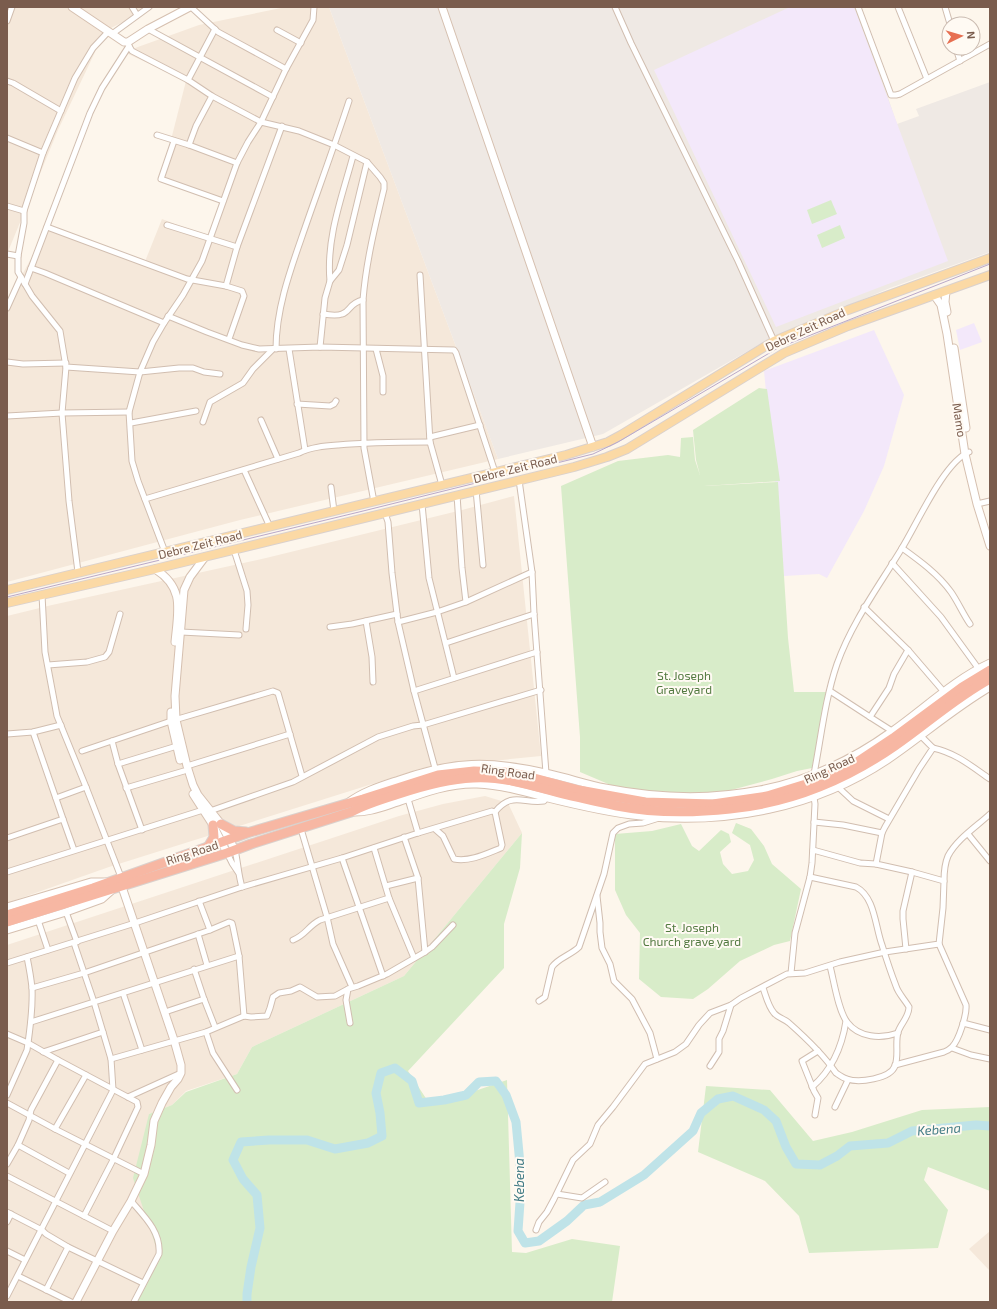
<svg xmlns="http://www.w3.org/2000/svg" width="997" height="1309" font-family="'Exo 2',sans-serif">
  <rect width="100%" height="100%" fill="#fdf6ec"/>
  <g fill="#f5e8da">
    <path d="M7 7H153L105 31 58 130 7 254Z"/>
    <path d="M286 7H329L498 459 240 520 7 582V302L48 228 144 264 162 219 211 238 223 201 161 179 186 81 124 52 199 25Z"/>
    <path d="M514 496 541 756 423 768 109 867 7 903V616L52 605 266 558 462 510Z"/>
    <path d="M485 796 508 803 522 833 404 976 252 1047 237 1074 186 1091 172 1105 149 1114 158 1253 131 1302H7V945L399 816 443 804Z"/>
    <path d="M990 1231V1271L969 1249Z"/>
  </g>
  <path fill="#efe9e4" d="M329 7H857L897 124 919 116 916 109 990 82V252L890 288 774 336 603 434 498 459Z"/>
  <g fill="#f3e8fa">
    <path d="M790 7H854L948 261 776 327 654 70Z"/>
    <path d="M974 323 982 342 960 350 956 330Z"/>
    <path d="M874 330 904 395 884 466 864 511 827 578 819 574 784 576 764 371Z"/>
  </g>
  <g fill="#d8ecc9">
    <path d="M831 200 837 214 812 224 807 210Z"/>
    <path d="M840 225 845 238 822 248 817 235Z"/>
    <path d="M759 388 767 389 780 481 704 486 778 482 788 638 794 692H826L812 768 797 771 772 779 720 793 667 795 613 786 580 772V737L561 486 618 461 668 455 680 457 681 438 693 437 695 460 700 475 696 460 693 430Z"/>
    <path d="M736 823 751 829 764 846 772 864 801 889 790 941 774 945 740 961 708 989 693 999 661 997 639 979 640 933 626 915 615 890V834L652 831 681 824 692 846 699 851 721 830 729 834 731 842 720 852 723 864 732 874 748 871 754 860 750 845 732 833Z"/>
    <path d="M522 833 520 868 504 924V968L408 1071 431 1106 507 1080 512 1252 526 1253 572 1239 620 1246 612 1302H131L158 1253 133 1178 149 1114 172 1105 186 1092 237 1074 252 1047 404 976Z"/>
    <path d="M706 1086 770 1090 813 1141 852 1132 922 1110 990 1107V1191L928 1167 924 1180 948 1210 938 1248 809 1253 799 1216 765 1181 698 1152Z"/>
  </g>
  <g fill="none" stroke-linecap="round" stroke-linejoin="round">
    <path stroke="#bfe3e8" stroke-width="9" d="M247 1302V1294L251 1267 260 1228 257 1195 243 1179 233 1160 241 1142 269 1140H307L335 1149 368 1143 382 1136 380 1113 376 1093 381 1073 395 1068 412 1081 419 1103 444 1100 466 1095 479 1082 496 1081 506 1095 516 1122 520 1164V1202L518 1231 525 1243 539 1241 567 1221 584 1205 600 1202 644 1175 693 1131 701 1113 718 1099 733 1096 764 1110 776 1121 786 1147 796 1164 820 1165 837 1156 850 1146 888 1143 912 1131 976 1125 990 1126"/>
    <g stroke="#d1beb0" stroke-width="7">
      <g id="street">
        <path d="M132 7 137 15"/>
        <path d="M191 7 218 32 286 69"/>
        <path d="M615 7 631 43 738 261 774 341"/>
        <path d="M858 7 891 95H896L900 94 990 44"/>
        <path d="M898 7 927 79"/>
        <path d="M945 7 950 24"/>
        <path d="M7 21 12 7"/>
        <path d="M148 29 273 97"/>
        <path d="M277 30 301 43"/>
        <path d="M112 34 149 7"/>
        <path d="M128 42 129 46 132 51 188 80 212 96 261 122 299 131 334 145 367 162 380 177 384 183V189C375 226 366 262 363 300L364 448 374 502"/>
        <path d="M956 48 960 61"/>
        <path d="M188 80 215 29"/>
        <path d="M7 81 13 83 61 111"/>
        <path d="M157 135 189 145 237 163"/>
        <path d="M7 138 43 153"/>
        <path d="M174 141 161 179 223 201"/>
        <path d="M189 145 196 126 212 96"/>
        <path d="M7 206 24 211"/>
        <path d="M167 225 237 247"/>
        <path d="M47 227 187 279 226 286 242 291 244 296 229 339"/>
        <path d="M7 254 18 256"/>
        <path d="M31 268 45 273 164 323"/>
        <path d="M420 275 430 442 442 485"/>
        <path d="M330 281C326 238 342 197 353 156"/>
        <path d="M25 284 90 113 102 88 129 46"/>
        <path d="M226 286 237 247 282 126"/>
        <path d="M7 308 21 277"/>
        <path d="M323 314C329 315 337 316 342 314 350 312 349 303 363 300"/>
        <path d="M168 316 207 332 242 345 259 349 320 347 454 350 456 353 495 472"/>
        <path d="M320 347 325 298 330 281 339 270 347 245 367 162"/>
        <path d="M276 349C276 305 293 263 307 222 321 182 336 141 349 101"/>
        <path d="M289 349 305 450"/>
        <path d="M376 349 383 376V392"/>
        <path d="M7 362 23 364 66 363"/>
        <path d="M66 367 140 372 179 368H193L204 372 220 374"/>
        <path d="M297 404 330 406 334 404 336 401"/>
        <path d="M7 416 62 413 129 412"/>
        <path d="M261 420 278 459"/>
        <path d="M203 422 210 402 243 383 253 369 273 349"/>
        <path d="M131 423 196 411"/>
        <path d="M430 437 480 425"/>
        <path d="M244 470 270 527"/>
        <path d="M519 480 532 572 534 614 546 773"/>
        <path d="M331 487 334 511"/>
        <path d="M476 490 483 565"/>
        <path d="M457 495 462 568 466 602"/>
        <path d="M145 499 299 453C311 447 325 446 338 445 369 442 399 442 430 442"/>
        <path d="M422 504 429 578 454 678"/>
        <path d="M977 504 990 501"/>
        <path d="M385 513 388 522 392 573 398 622 414 691 435 768"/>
        <path d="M902 548C920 561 938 574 951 592 958 602 963 614 970 624"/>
        <path d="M234 550 247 591 248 605 246 629"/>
        <path d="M165 552 138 481 132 461 129 412 140 372 153 342 164 323 183 295 202 261 237 163 248 142 261 122 286 69 313 20 314 7"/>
        <path d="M892 563 941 617 978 668"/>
        <path d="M78 572 69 501 62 413 66 367 60 331 32 296 18 272V256L24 223V211L43 153 75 78 93 48 108 32"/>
        <path d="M42 595 45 652 57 716 86 787 121 877"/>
        <path d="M864 607 908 650 944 692"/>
        <path d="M366 621 372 657 373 682"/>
        <path d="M398 622 437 612 466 602 532 572"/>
        <path d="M330 627 352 624 397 614"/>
        <path d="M181 632 239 635"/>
        <path d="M446 643 534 614"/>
        <path d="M48 665 87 662 105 657 109 652 120 614"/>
        <path d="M414 691 537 652"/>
        <path d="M830 691 870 717"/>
        <path d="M892 731 870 717 889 688 894 674 908 650"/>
        <path d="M33 732 63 819"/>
        <path d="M7 734 33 732 61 725"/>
        <path d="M112 741 118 764 142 830"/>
        <path d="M933 748C956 753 971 766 990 779"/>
        <path d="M82 751 171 721 273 691 278 693 302 776"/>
        <path d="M118 764 177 746"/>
        <path d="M187 766 290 734"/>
        <path d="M814 774C821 738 825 699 837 664 852 622 879 586 902 548 917 524 944 462 969 452"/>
        <path d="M838 787 853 801 889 819"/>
        <path d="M126 788 184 771"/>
        <path d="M56 798 86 787"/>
        <path d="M408 799 418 833"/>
        <path d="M210 811 293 782 378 737 413 726 423 725 541 690"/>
        <path d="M814 822 843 825 882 833"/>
        <path d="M301 829 327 917 333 944 352 987"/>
        <path d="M435 829 443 836 454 859C470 862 486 854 501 848L502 845 495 812"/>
        <path d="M968 834 990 861"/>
        <path d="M404 837 418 878 425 952"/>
        <path d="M7 838 63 819 74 850"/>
        <path d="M374 848 389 898 414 958"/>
        <path d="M235 850C238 862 238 874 242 887"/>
        <path d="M813 850 860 863 876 864"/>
        <path d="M227 853 232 863 238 872"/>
        <path d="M342 858 383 976"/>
        <path d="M7 872 203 810"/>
        <path d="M944 881C944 873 945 863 948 856 957 839 976 827 990 814"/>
        <path d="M386 886 418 878"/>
        <path d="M597 896 600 923V932L602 948 610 964 614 981 632 999 650 1033 657 1059"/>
        <path d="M199 901 210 930"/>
        <path d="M66 912 77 942"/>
        <path d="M38 920 48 950"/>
        <path d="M198 934 207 965"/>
        <path d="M293 940C306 935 308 926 320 920L389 898"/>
        <path d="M906 949 903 919V911L912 872"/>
        <path d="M7 963 135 923 242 887 342 858 418 833 492 811 495 812C512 791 523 804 544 801L547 797"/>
        <path d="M830 966C834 981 838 1010 847 1022 859 1038 881 1039 898 1033"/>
        <path d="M194 969 204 999 215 1027"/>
        <path d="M791 973 795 933 810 877 812 863 815 804 814 797"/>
        <path d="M32 988 84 973 210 930 229 922 232 923 233 927 239 956 244 1016"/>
        <path d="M763 988C766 996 768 1006 774 1013 778 1018 785 1019 789 1023 806 1038 823 1054 836 1073 839 1075 843 1078 847 1079 859 1083 890 1079 895 1066 899 1056 895 1043 898 1032 901 1023 909 1017 909 1007 905 1000 898 993 896 986 891 973 886 958 882 945 875 926 875 897 856 887L810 877"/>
        <path d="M123 993 142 1050"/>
        <path d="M539 1001 545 997 552 967C558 958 571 955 579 947L604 874 613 833 618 828 629 824 643 823 659 818"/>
        <path d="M165 1012 204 999"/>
        <path d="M31 1022 239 956"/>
        <path d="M350 1023 346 1000 348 989 358 986 387 974 425 952 432 947 453 925"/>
        <path d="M963 1023 990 1030"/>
        <path d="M206 1032 213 1053 237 1090"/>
        <path d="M7 1034 28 1043 58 1060 137 1102 138 1107 114 1158 84 1216"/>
        <path d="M952 1048 971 1055 990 1059"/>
        <path d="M43 1052 103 1032"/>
        <path d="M111 1059 206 1032 244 1016 251 1017 267 1016 270 1008 273 997 279 993 291 991 300 987 317 997 335 996 348 989"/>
        <path d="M895 1065 944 1052C947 1051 950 1049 952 1047 959 1040 967 1014 966 1005L939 944"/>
        <path d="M710 1066 719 1052V1039L723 1031 731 1005"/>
        <path d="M812 1087C832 1070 842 1047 846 1021"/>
        <path d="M7 1095 27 1050C30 1030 33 1009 32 988 31 978 29 967 27 957"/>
        <path d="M128 1097 181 1073"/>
        <path d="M7 1103 55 1129 144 1174"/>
        <path d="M835 1107 848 1080"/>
        <path d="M815 1115 818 1098 814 1091 802 1061 818 1051"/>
        <path d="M55 1129 86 1075"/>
        <path d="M18 1145 69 1173"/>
        <path d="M7 1164 18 1145 29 1120 31 1110 58 1060"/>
        <path d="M7 1176 113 1231"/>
        <path d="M557 1194 582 1198 605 1182"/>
        <path d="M131 1201C144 1216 161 1232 159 1254L134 1302"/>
        <path d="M7 1212 42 1230 46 1234 68 1247 143 1283"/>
        <path d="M7 1222 11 1214"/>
        <path d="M536 1230 539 1222 547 1212 554 1199 573 1160 590 1144 598 1125 613 1107 645 1064 675 1052 686 1044 699 1025 710 1013 731 1005 741 998 787 974 805 973 840 962 885 952 939 944 943 908 944 881 912 872 876 864 882 833 885 827 919 769 933 748 921 736"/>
        <path d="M7 1251 25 1260"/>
        <path d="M18 1276 71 1302"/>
        <path d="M46 1290 68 1247"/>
        <path d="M7 1296 113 1090 111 1059 94 1002 74 943"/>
      </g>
    </g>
    <g stroke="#d6c0b0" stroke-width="9">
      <g id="secondary">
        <path d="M72 7 124 42H128L148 29 190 7"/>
        <path d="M442 7 593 447"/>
        <path d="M946 291 945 302 947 312"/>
        <path d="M934 295 941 305 947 334 965 454 977 504 990 546"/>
        <path d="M954 348 966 428"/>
        <path d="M205 557 190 577 184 590 175 696 176 720 187 766 193 785 198 795 221 824 235 850"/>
        <path d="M155 569C185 588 178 610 175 642"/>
        <path d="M171 712V721L180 760"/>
        <path d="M193 794 213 825 227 853"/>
        <path d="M349 802C364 791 381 786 399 780 453 761 490 760 545 773 565 777 585 784 605 788 656 798 709 800 760 790 807 781 852 760 891 732 924 709 953 680 990 663"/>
        <path d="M351 812C368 813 382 807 398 802 423 793 450 783 477 784 500 785 522 791 544 797 576 805 609 813 641 816 726 825 815 808 887 760 921 737 954 708 990 687"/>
        <path d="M7 907 91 882H106"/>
        <path d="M7 930 66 912 102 899 111 891"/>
        <path d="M76 1302 113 1231 131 1201 144 1174 151 1145 154 1121 162 1103 171 1087 178 1079 181 1073V1065L174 1040 122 887"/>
      </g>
    </g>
    <g stroke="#dad1cd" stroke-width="10">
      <g id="primary">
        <path d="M7 590 566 455 608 442 621 435 774 341 848 310 990 258"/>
        <path d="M7 603 155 569 574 467 607 457 627 449 784 353 848 326 990 275"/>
      </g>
    </g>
    <g stroke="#dad1cd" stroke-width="11">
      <g id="highway">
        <path d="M221 824 234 831 246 832"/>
        <path d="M208 847 214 837 213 825"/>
        <path d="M7 915 93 888 247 833 363 799 438 775 474 771 504 772 523 775 579 790 645 802 713 804 767 796 806 784 854 764 893 738 962 687 990 670"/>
        <path d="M7 922 227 853 251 844 351 812C366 804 383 799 399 794 423 786 447 779 473 778 505 776 536 787 567 795 583 799 600 802 617 806 653 813 693 813 730 809 790 803 846 780 895 746 927 724 955 698 990 679"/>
      </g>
    </g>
    <use href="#street" stroke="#fff" stroke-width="5"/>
    <use href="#secondary" stroke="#fff" stroke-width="7"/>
    <use href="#primary" stroke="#fbd9a5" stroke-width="8"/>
    <use href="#highway" stroke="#f7b7a3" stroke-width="9"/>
    <path stroke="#b9a8c9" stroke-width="1" d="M7 597 359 512 593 454 618 442 778 348 990 264"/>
  </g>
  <g text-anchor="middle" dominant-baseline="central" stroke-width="4" stroke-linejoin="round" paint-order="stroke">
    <g font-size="12" fill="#7a5c4d" stroke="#fffaf3">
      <text transform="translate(805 329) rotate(-25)">Debre Zeit Road</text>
      <text transform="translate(960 420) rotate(81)">Mamo</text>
      <text transform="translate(515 468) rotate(-14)">Debre Zeit Road</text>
      <text transform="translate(200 544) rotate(-14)">Debre Zeit Road</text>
      <text transform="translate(829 768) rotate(-25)">Ring Road</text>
      <text transform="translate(508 771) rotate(8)">Ring Road</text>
      <text transform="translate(192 852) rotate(-18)">Ring Road</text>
    </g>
    <g font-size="12" fill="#537a41" stroke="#fffaf3">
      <text x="684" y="675">St. Joseph<tspan x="684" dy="14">Graveyard</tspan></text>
      <text x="692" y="927">St. Joseph<tspan x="692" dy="14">Church grave yard</tspan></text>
    </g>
    <g font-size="13" font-style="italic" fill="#437c86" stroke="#fffaf3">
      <text transform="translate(939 1129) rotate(-4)">Kebena</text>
      <text transform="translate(519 1180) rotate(-90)">Kebena</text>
    </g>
  </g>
  <rect width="997" height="1309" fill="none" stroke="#7a5c4d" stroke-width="16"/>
  <g transform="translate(961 36) rotate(85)"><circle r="19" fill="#fffaf3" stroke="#cabbb1"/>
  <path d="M0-3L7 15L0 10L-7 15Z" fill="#e76f51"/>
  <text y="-6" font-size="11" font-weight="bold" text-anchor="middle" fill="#7a5c4d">N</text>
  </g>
</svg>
